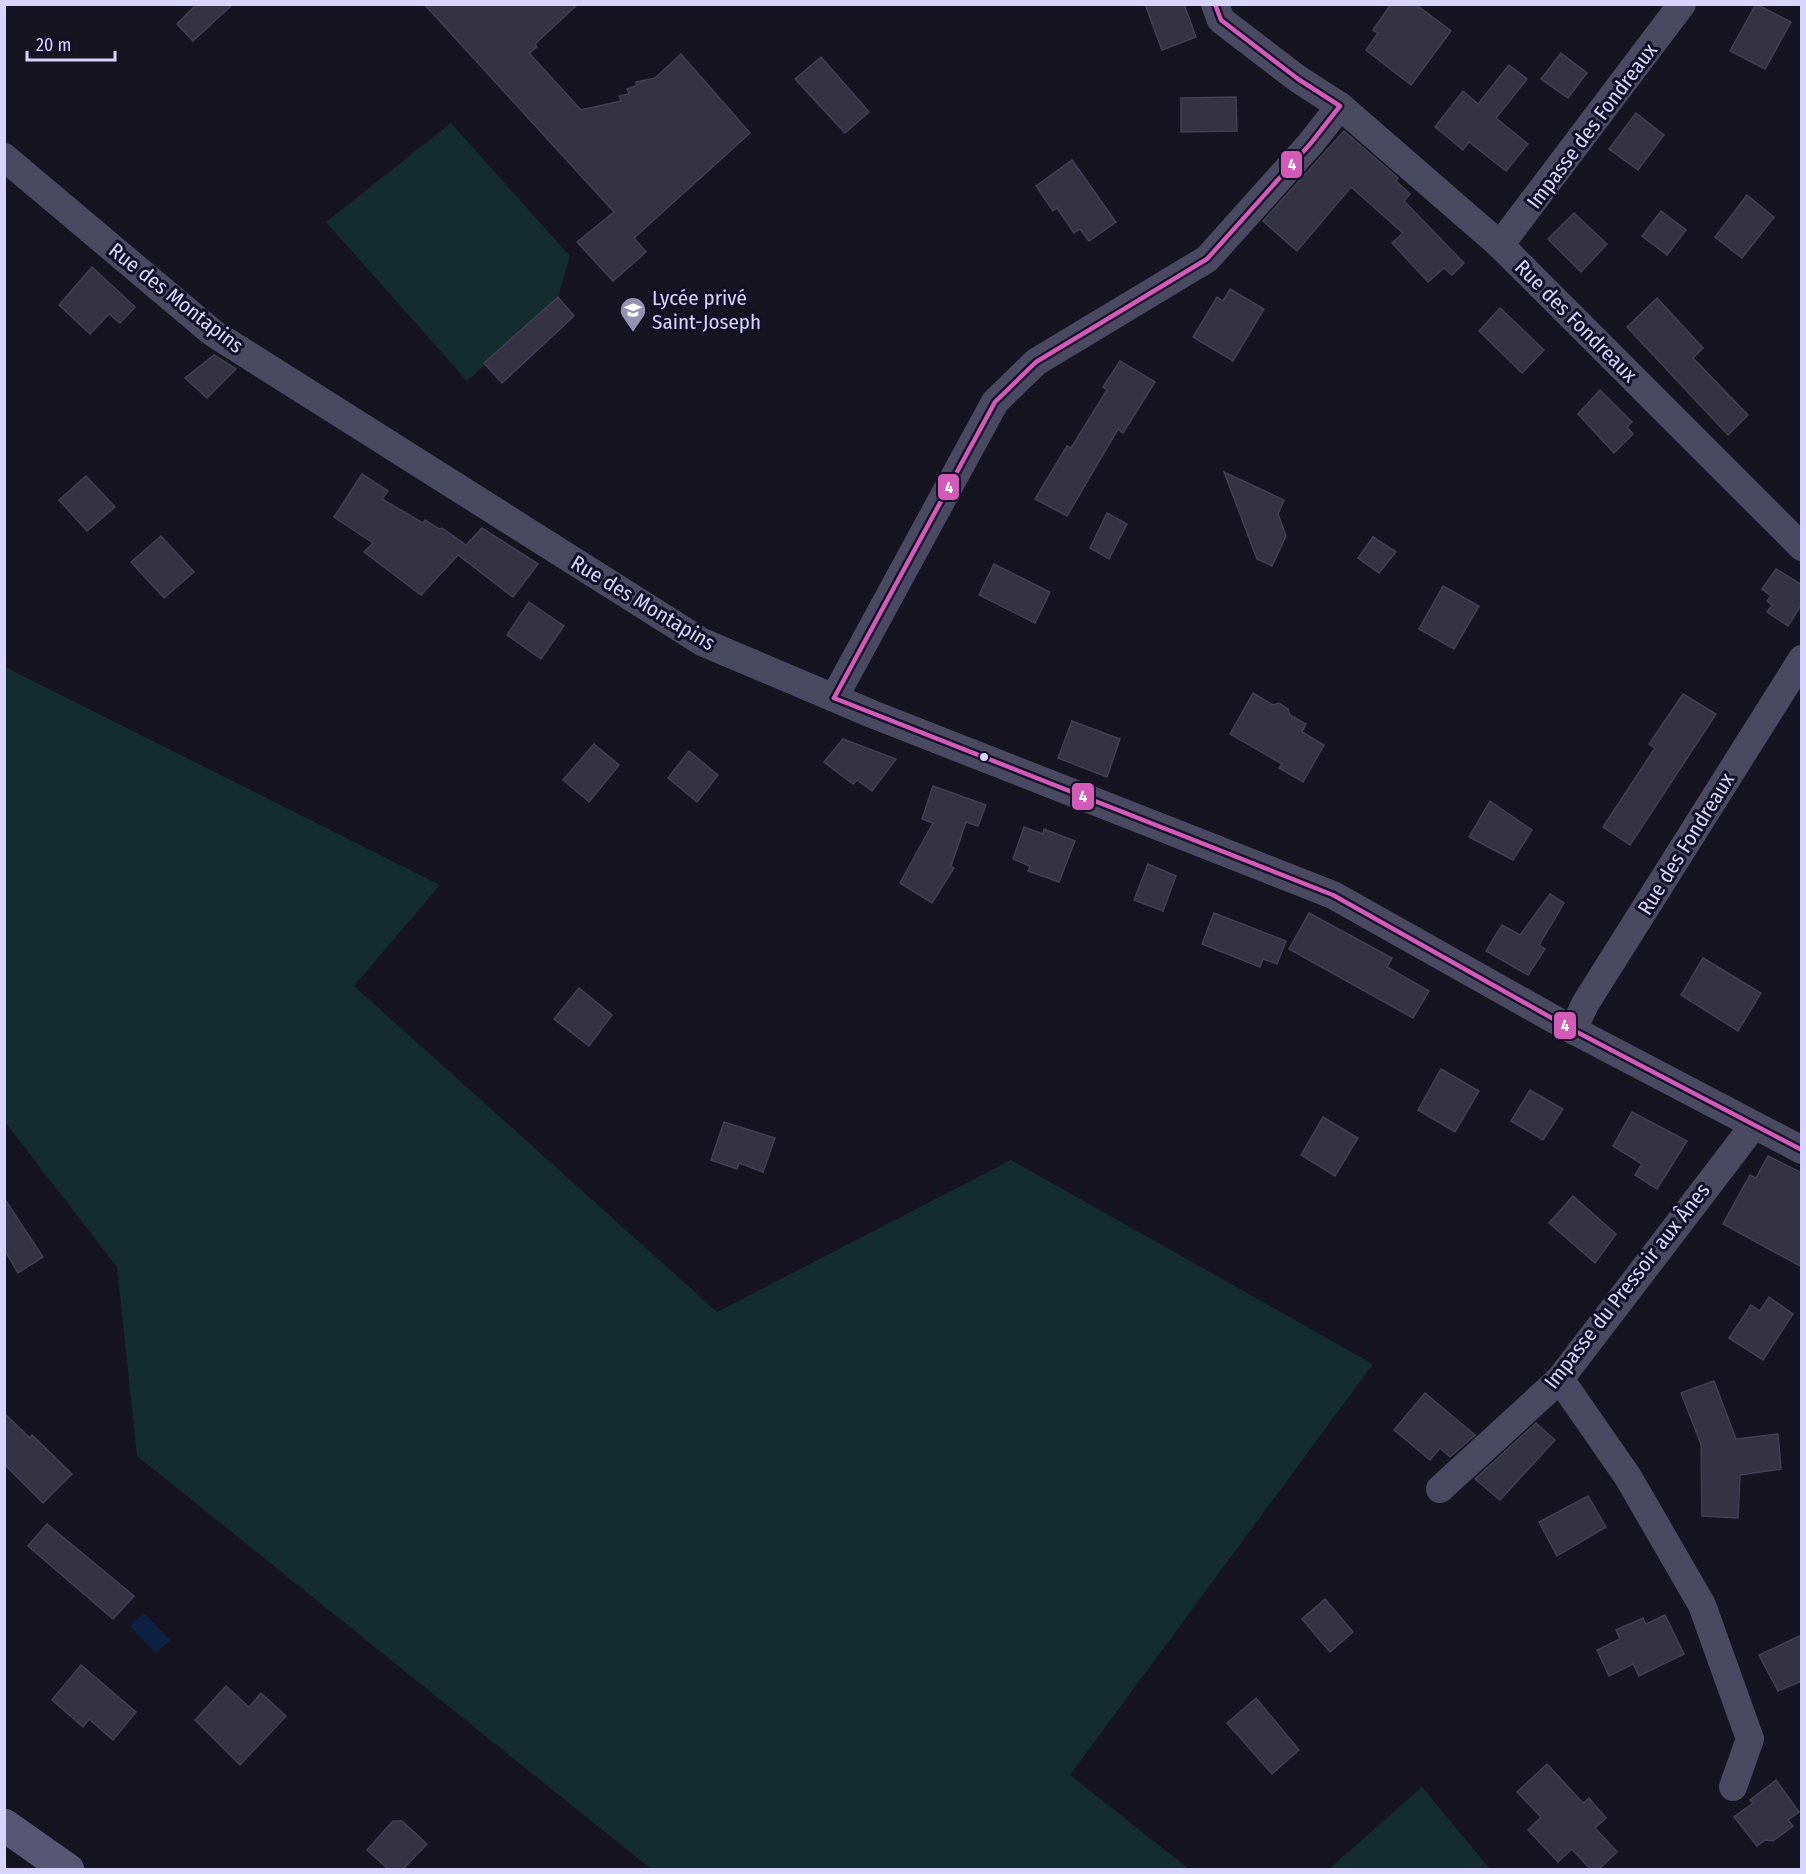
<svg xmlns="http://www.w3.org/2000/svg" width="1806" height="1874" font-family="'Fira Sans Condensed',sans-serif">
  <rect width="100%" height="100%" fill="#161421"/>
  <g fill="#132c2d">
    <path d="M451 123 570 256 558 297 467 381 326 222Z"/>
    <path d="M5 667 440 885 354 986 717 1312 1011 1160 1373 1364 1070 1775 1189 1869H651L137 1456 117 1267 5 1122Z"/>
    <path d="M1422 1787 1490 1869H1329Z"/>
  </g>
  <path fill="#0d2144" d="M144 1613 170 1640 156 1653 130 1626Z"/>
  <g fill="#343243" stroke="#433f54" stroke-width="1.5">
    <path d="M197 4H233L193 41 177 24Z"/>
    <path d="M424 4H578L535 44 537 47 529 53 581 110 621 101 619 96 629 94 627 89 636 86V82L655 78 681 54 750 133 634 238 646 252 613 281 577 242 614 212Z"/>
    <path d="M1145 4H1184L1196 37 1162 50Z"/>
    <path d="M1391 4H1415L1451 31 1411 85 1366 50 1378 33 1373 30Z"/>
    <path d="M1756 4 1791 22 1765 69 1730 51Z"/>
    <path d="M1561 53 1587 73 1568 98 1541 79Z"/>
    <path d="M821 57 869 112 845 133 795 79Z"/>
    <path d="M1509 65 1527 79 1496 118 1528 144 1506 171 1469 142 1463 150 1435 127 1463 91 1478 104Z"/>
    <path d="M1236 97 1237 131 1181 132V98Z"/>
    <path d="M1636 113 1664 135 1638 170 1609 149Z"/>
    <path d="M1344 131 1398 178 1396 181 1410 194 1404 201 1464 263 1452 275 1444 268 1428 282 1392 243 1403 233 1351 187 1297 251 1263 221Z"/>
    <path d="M1072 160 1116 222 1089 241 1080 229 1074 233 1057 208 1053 211 1036 186Z"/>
    <path d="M1747 195 1774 217 1742 258 1715 237Z"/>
    <path d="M1661 211 1686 230 1667 255 1642 236Z"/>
    <path d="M1574 213 1607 244 1581 272 1548 239Z"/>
    <path d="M92 267 135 307 120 323 109 314 90 334 59 305Z"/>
    <path d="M1230 289 1264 309 1233 361 1193 337 1217 297 1223 301Z"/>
    <path d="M558 297 574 316 502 383 484 363Z"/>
    <path d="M1657 298 1703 348 1693 358 1748 415 1728 435 1627 327Z"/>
    <path d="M1500 308 1544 350 1522 373 1479 331Z"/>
    <path d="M214 355 236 369 207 398 185 378Z"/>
    <path d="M1120 361 1155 382 1123 433 1118 429 1067 516 1035 499 1067 446 1071 448 1107 390 1103 387Z"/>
    <path d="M1600 390 1632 422 1627 427 1633 434 1614 453 1578 414Z"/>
    <path d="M1224 472 1284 500 1278 514 1286 536 1272 566 1257 559Z"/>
    <path d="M362 474 388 491 382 499 423 523 425 520 439 529 442 528 466 545 482 528 538 564 513 597 458 555 421 595 364 552 373 543 334 517Z"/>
    <path d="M86 476 115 507 87 531 59 500Z"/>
    <path d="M1107 513 1127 524 1109 559 1090 548Z"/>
    <path d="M161 536 194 572 164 598 131 562Z"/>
    <path d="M1373 537 1396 552 1379 573 1358 558Z"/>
    <path d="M994 564 1050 592 1035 623 979 595Z"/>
    <path d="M1776 569 1802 585V604L1788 626 1767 612 1772 605 1767 601 1771 596 1762 589Z"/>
    <path d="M1443 586 1479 606 1454 649 1419 629Z"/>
    <path d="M529 602 564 626 541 659 507 635Z"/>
    <path d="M1253 693 1273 705 1279 703 1288 709 1290 715 1306 724 1302 732 1324 745 1303 782 1279 768 1282 764 1230 734Z"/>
    <path d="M1683 694 1716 714 1630 845 1603 827 1655 748 1649 744Z"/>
    <path d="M1072 721 1120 739 1107 777 1058 758Z"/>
    <path d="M843 739 896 759 872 791 857 780 853 784 824 762Z"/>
    <path d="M594 744 619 765 589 802 563 780Z"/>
    <path d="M689 751 718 775 697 802 668 778Z"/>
    <path d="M933 786 986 805 978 826 966 822 951 866 954 868 932 903 900 883 933 823 922 819Z"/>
    <path d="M1490 801 1532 830 1513 860 1469 837Z"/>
    <path d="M1024 827 1043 834 1044 829 1075 841 1059 882 1028 871 1030 866 1013 859Z"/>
    <path d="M1148 864 1176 876 1163 911 1134 900Z"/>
    <path d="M1550 894 1564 903 1539 945 1545 949 1528 975 1486 951 1502 925 1520 935Z"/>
    <path d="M1214 913 1286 941 1277 964 1263 959 1260 967 1202 944Z"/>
    <path d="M1309 913 1392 958 1387 967 1429 991 1413 1018 1289 949Z"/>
    <path d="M1703 958 1761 993 1738 1031 1681 995Z"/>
    <path d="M579 988 612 1015 589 1046 554 1019Z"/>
    <path d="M1441 1069 1479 1091 1455 1132 1418 1110Z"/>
    <path d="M1530 1090 1563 1109 1543 1140 1511 1121Z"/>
    <path d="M1632 1112 1687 1141 1657 1189 1635 1175 1642 1164 1613 1146Z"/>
    <path d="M1323 1117 1358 1138 1335 1176 1301 1155Z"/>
    <path d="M724 1122 775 1138 763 1172 739 1163 737 1169 711 1160Z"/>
    <path d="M1768 1156 1802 1173V1267L1723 1224 1750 1175 1756 1178Z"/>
    <path d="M1573 1196 1616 1234 1595 1263 1549 1223Z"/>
    <path d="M4 1198 43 1257 18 1273 4 1249Z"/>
    <path d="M1769 1297 1793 1314 1763 1360 1729 1338 1751 1305 1760 1311Z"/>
    <path d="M1714 1381 1736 1439 1778 1434 1781 1469 1740 1475 1738 1518 1702 1516 1701 1444 1681 1393Z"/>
    <path d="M1425 1393 1475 1435 1450 1457 1440 1448 1430 1460 1394 1430Z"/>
    <path d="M4 1413 30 1438 32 1435 72 1474 43 1503 4 1464Z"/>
    <path d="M1536 1423 1555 1440 1500 1500 1475 1479Z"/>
    <path d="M1588 1496 1606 1527 1557 1556 1539 1522Z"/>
    <path d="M47 1524 134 1596 113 1619 28 1546Z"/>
    <path d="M1325 1599 1353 1632 1330 1652 1302 1619Z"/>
    <path d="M1665 1615 1684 1654 1639 1676 1633 1664 1609 1676 1597 1650 1620 1639 1616 1630 1643 1618 1646 1624Z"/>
    <path d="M1802 1635V1681L1778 1691 1759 1655Z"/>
    <path d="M81 1665 136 1712 113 1740 89 1719 83 1727 52 1700Z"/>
    <path d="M226 1686 249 1707 261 1693 286 1716 240 1765 195 1720Z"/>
    <path d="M1256 1698 1299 1750 1272 1774 1227 1723Z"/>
    <path d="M1547 1764 1583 1803 1589 1798 1606 1818 1595 1828 1617 1852 1599 1869H1590L1572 1849 1558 1862 1528 1830 1541 1817 1517 1792Z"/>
    <path d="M1776 1780 1799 1812 1788 1820 1793 1826 1773 1841 1765 1840 1757 1846 1734 1817 1753 1803 1750 1800Z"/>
    <path d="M393 1821H402L427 1844 403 1869H388L367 1850Z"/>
  </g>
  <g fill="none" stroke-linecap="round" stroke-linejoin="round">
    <g stroke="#4a4962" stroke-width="28">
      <path d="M1340 106 1500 245 1802 547"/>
      <path d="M4 157 213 333 702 642 872 714 1333 895 1573 1030 1802 1150"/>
      <path d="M1500 245 1682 4"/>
      <path d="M834 698 995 402 1036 362 1207 259 1311 143 1340 106 1298 79 1221 20 1215 4"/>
      <path d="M1573 1030 1585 1004 1802 659"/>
      <path d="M1560 1379 1628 1477 1702 1605 1750 1739 1733 1787"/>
      <path d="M1440 1489 1560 1379 1754 1125"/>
    </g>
    <path stroke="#575674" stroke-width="33" d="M4 1825 68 1870"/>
    <g stroke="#130f26" stroke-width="9">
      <g id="bus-1">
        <path d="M834 698 1333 895 1573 1030 1802 1150"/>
        <path d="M834 698 995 402 1036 362 1207 259 1311 143 1340 106 1298 79 1221 20 1215 4"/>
      </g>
    </g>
    <use href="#bus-1" stroke="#d45ab8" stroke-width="4.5"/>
  </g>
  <defs>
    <g id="school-pin" transform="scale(1.35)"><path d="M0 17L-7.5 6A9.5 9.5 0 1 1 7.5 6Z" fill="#9591b1" stroke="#130f26"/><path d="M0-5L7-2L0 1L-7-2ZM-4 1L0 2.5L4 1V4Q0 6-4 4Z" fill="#fff"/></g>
  </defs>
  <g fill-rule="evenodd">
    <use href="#school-pin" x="633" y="310"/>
  </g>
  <circle fill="#d9d4ff" stroke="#130f26" stroke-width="2" cx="984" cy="757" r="5"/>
  <g text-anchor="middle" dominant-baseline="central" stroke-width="6" stroke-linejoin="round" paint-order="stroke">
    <g font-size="21" fill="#d9d4ff" stroke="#130f26">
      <text transform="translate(1592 126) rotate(-53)">Impasse des Fondreaux</text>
      <text transform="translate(176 298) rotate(38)">Rue des Montapins</text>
      <text transform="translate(1576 321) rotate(45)">Rue des Fondreaux</text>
      <text transform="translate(643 603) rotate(31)">Rue des Montapins</text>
      <text transform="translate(1686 844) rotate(-58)">Rue des Fondreaux</text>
      <text transform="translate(1627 1286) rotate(-52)">Impasse du Pressoir aux Ânes</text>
    </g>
    <g font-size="21" fill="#d9d4ff" stroke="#130f26" text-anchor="start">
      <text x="652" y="298">Lycée privé<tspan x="652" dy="24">Saint-Joseph</tspan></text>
    </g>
  </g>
  <g stroke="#130f26" stroke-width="2">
    <rect x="1280" y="150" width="23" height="29" rx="6" fill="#d45ab8"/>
    <rect x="937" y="473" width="23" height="28" rx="6" fill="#d45ab8"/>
    <rect x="1071" y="782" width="24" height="29" rx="6" fill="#d45ab8"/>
    <rect x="1553" y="1011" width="24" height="29" rx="6" fill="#d45ab8"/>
  </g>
  <g font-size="16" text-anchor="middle" font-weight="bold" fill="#fff">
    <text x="1292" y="170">4</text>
    <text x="949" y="493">4</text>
    <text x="1083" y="802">4</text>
    <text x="1565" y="1031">4</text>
  </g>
  <rect width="1806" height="1874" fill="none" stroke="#d9d4ff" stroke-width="12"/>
  <path d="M27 51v9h88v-9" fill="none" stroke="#d9d4ff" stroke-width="3"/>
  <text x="36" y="51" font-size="18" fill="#d9d4ff" stroke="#130f26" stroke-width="4.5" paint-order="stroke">20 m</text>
</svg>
